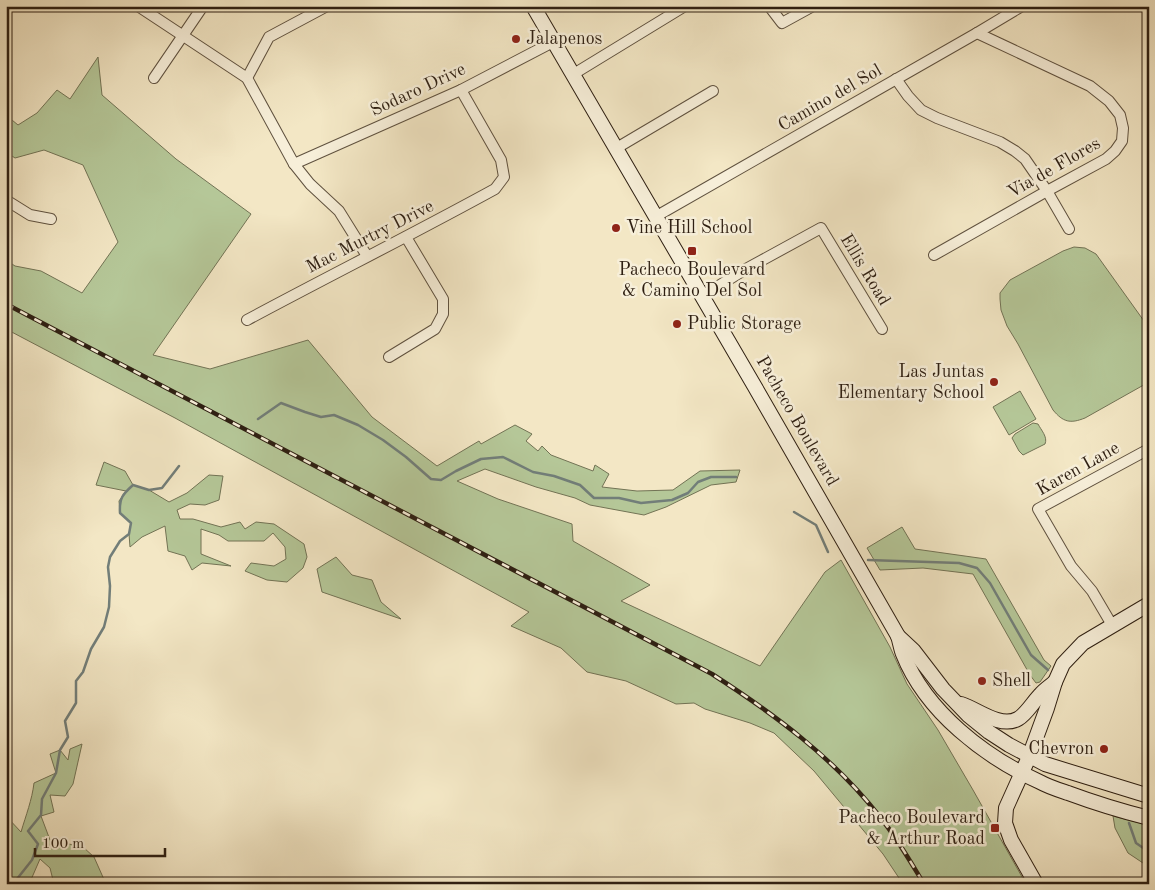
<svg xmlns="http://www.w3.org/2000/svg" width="1155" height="890" font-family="'Old Standard TT',serif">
  <rect width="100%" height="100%" fill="#f3e7c5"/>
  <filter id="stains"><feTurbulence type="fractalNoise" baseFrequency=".004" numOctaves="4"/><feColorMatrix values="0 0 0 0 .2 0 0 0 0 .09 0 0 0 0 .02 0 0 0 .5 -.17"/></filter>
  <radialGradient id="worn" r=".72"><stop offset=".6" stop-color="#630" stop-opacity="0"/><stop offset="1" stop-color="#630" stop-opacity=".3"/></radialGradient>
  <g fill="#b5c798" stroke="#727355">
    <path d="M98 57 102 95 176 159 251 214 153 355 210 369 308 340 372 417 437 466 479 441 481 444 515 425 532 434 526 441 538 451 542 446 551 455 593 471 595 465 609 474 602 487 637 491 673 490 700 471 740 470 736 482 711 485 666 507 644 515 590 505 575 498 536 487 485 469 457 481 498 499 572 524 573 541 650 585 621 601 760 666 825 572 841 560 890 647 907 684 938 730 973 790 1026 884H903L883 854 814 771 774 733 750 723 705 709 694 703 676 704 626 681 587 672 561 648 511 626 529 612 175 418 6 329V260L15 266 41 271 82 293 118 242 83 165 44 150 15 158 6 152V115L18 125 37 113 57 90 70 99Z"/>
    <path d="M1074 247 1085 248 1096 254 1149 328V382L1085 418C1070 424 1063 422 1053 410L1018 344 1007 326 1001 310 1000 299V293L1010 280 1063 251Z"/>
    <path d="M1020 391 1036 419 1009 435 993 407Z"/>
    <path d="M1033 423 1038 424C1041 430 1048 437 1045 444L1023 455 1019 451 1012 438 1015 434Z"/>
    <path d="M104 462 125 471 133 485 149 490 169 502 187 493 209 475 223 476 219 500 205 505 190 504 177 510 180 519H193L221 527 240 522 245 529 256 522 274 524 304 544 307 557 303 568 287 582 267 580 245 571 251 563 274 566 286 559 285 547 273 533 264 541H228L219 535 201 529V554L231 566 202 563 192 570 185 556 168 551 165 526 142 537 130 547 129 534 131 523 120 513 119 501 126 491 96 485Z"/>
    <path d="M902 527 915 549 986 559 1044 660 1051 666 1040 682 1036 683 1030 675 973 574 923 568 880 570 867 548Z"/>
    <path d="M336 557 352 575 372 580 381 602 401 619 322 592 317 569Z"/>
    <path d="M82 744 73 784 65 796 50 795 54 812 41 816 50 840 83 847 94 857 106 884H54L50 868 40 859 30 882 31 884H6V816L21 832C26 815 32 800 34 783L56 773 50 754 60 750 68 760 70 749Z"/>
    <path d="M1113 816 1144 824 1149 829V867L1128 853 1115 828Z"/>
  </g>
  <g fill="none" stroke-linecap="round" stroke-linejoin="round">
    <g stroke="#727e79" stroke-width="2.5">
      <path d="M258 419 281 403 305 412 321 417 334 415 358 425 383 440 406 457 431 479 441 480 456 471 481 459 503 457 533 472 554 476 580 485 594 498H619L641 503 672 500 688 493 698 482 711 477H736"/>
      <path d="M794 512 816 525 828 552"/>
      <path d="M868 560 959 563 977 568 990 583 1031 655 1048 670"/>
      <path d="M1129 823 1136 843 1149 852"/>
      <path d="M13 884 32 860 38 844 28 831 41 815 42 799 56 773 60 750 68 737 65 721 76 703V681L83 672 91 649 104 627 109 607 110 586 108 567 110 557 120 541 129 534 131 523 120 513C119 498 123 494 133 485L149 490 162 488 179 466"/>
    </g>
    <g stroke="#5f513f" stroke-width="12">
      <g id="street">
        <path d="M138 6 247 78 294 164 310 184 339 211 367 256"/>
        <path d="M769 6 782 23 813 6"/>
        <path d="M572 75 685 6"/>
        <path d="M154 78 203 6"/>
        <path d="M247 78 269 37 327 6"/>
        <path d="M896 79 908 96 921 110 937 118 1000 142 1015 151 1025 159 1047 191 1069 229"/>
        <path d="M615 149 713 91"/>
        <path d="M294 164 461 90 553 42"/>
        <path d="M6 200 30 215 51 219"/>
        <path d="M655 217 977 33 1022 6"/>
        <path d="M934 255 1047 191 1106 159 1115 151 1122 141 1123 128 1120 115 1109 101 1090 86 977 33"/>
        <path d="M702 296 746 269 821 228 882 329"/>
        <path d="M247 320C329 276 413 234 495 189L504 177 501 160 461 90"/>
        <path d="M389 357 435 329 443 314V299L406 237"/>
        <path d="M1112 625 1092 591 1071 566 1038 509 1149 449"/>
      </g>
    </g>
    <g stroke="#2e1f12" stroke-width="16">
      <g id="secondary">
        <path d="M533 6 755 387 898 636 913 650 943 689 968 715 989 732 1009 745 1045 764 1149 796"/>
        <path d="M898 636C900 642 901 649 903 654 926 712 985 757 1040 782 1049 787 1059 790 1068 793 1095 803 1121 811 1149 818"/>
        <path d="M961 704C973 708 984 716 997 720 1021 727 1026 710 1040 695 1044 690 1050 686 1055 682"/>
        <path d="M1036 884 1011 840 1005 823 1006 808 1029 757 1047 708 1055 682 1063 664 1083 643 1149 604"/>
      </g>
    </g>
    <use href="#street" stroke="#f7efd9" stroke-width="10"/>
    <use href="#secondary" stroke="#f7efd9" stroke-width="14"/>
    <g stroke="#2e1f12" stroke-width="4.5">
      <path id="rail" d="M6 304 712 674C774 714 834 758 880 817 897 838 910 861 924 884"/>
    </g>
    <use href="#rail" stroke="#f7efd9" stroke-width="2.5" stroke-dasharray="8" stroke-linecap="butt"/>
  </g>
  <g fill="#8f2418" stroke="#f7efd9" stroke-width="2">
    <circle cx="516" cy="39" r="5"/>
    <circle cx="616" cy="228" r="5"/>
    <rect x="687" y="246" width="10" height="10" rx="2.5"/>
    <circle cx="677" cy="324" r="5"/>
    <circle cx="994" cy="382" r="5"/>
    <circle cx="982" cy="681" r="5"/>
    <circle cx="1104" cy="749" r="5"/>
    <rect x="990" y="823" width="10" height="10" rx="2.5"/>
  </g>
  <g text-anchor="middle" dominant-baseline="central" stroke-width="5" stroke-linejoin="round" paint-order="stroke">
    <g font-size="18" fill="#2e1f12" stroke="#f7efd9" text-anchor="start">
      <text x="526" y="39">Jalapenos</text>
      <text x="626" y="228">Vine Hill School</text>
      <text x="692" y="270" text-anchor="middle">Pacheco Boulevard<tspan x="692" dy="21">&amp; Camino Del Sol</tspan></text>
      <text x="687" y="324">Public Storage</text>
      <text x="984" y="372" text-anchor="end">Las Juntas<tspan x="984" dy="21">Elementary School</tspan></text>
      <text x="992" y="681">Shell</text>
      <text x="1094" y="749" text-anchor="end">Chevron</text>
      <text x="985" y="818" text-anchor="end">Pacheco Boulevard<tspan x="985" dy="21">&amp; Arthur Road</tspan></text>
    </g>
    <g font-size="18" fill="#2e1f12" stroke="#f7efd9">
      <text transform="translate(418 90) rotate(-25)">Sodaro Drive</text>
      <text transform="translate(830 98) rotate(-30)">Camino del Sol</text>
      <text transform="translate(1054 168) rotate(-30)">Via de Flores</text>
      <text transform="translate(370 237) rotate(-27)">Mac Murtry Drive</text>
      <text transform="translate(865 270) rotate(59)">Ellis Road</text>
      <text transform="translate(797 421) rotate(60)">Pacheco Boulevard</text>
      <text transform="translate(1078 469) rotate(-29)">Karen Lane</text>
    </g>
  </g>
  <rect width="1155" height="890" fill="none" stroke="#f3e7c5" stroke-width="25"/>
  <rect x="8" y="8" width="1140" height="875" fill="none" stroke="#2e1f12" stroke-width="2.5"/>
  <rect x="12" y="12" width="1130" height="865" fill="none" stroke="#2e1f12"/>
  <path d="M35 848v8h130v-8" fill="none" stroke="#2e1f12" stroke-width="2.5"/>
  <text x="42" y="848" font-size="15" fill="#2e1f12" stroke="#f7efd9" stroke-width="4" paint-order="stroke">100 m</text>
  <rect width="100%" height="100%" filter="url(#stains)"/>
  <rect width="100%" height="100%" fill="url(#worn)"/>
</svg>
